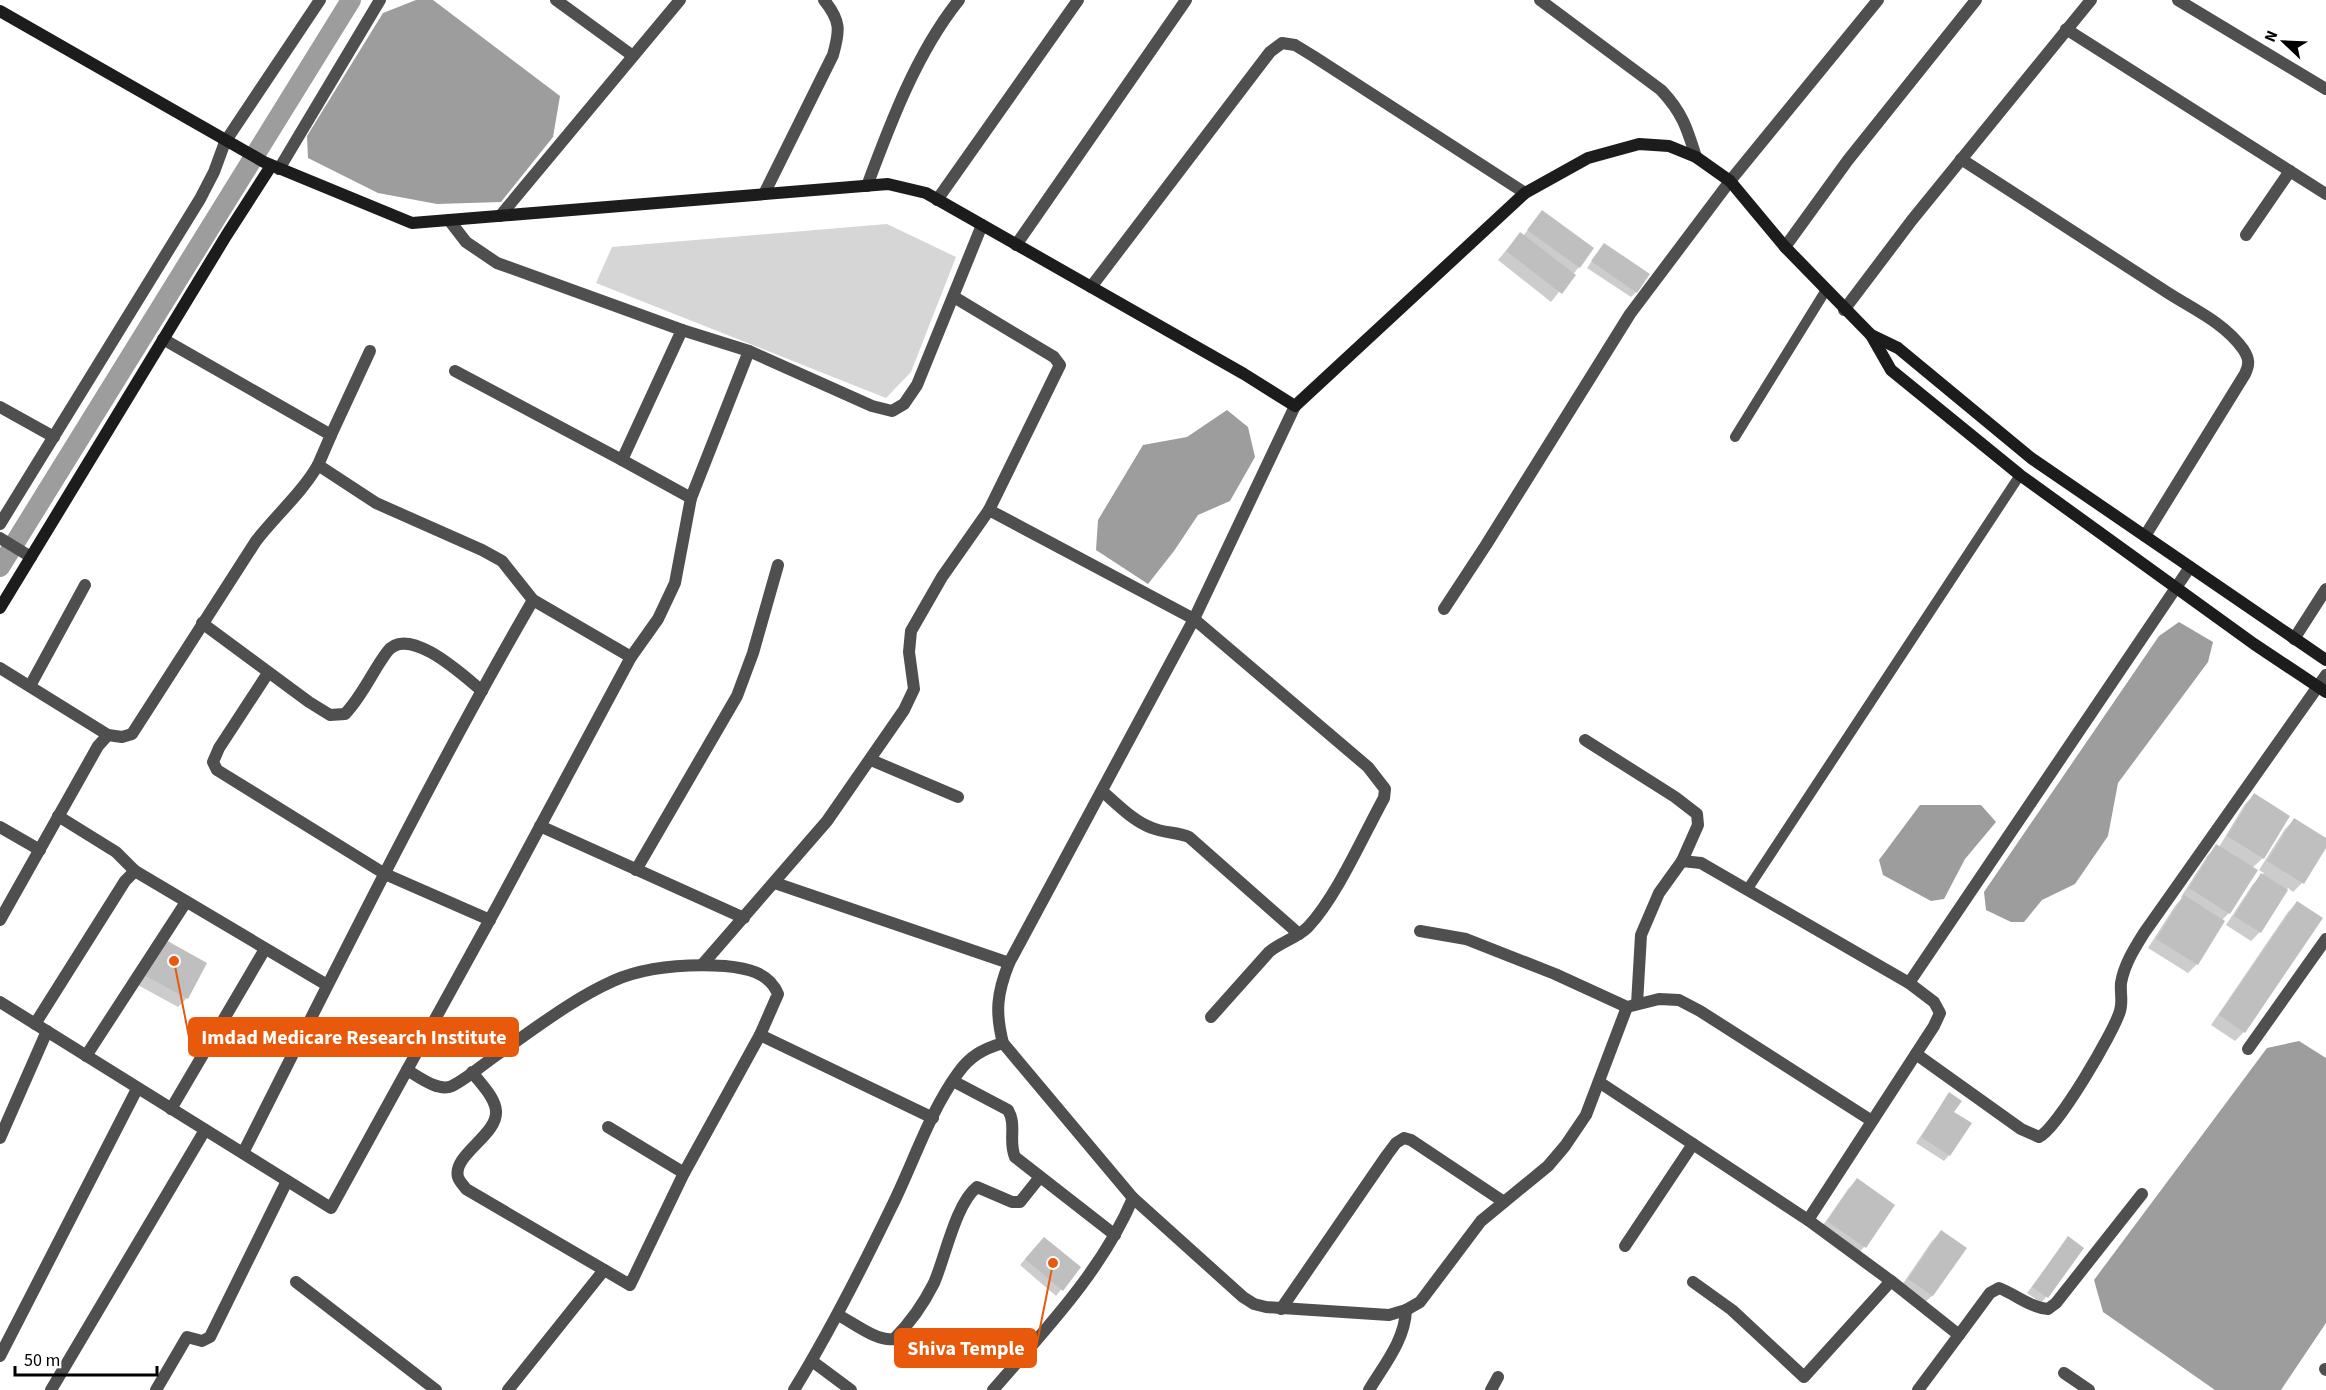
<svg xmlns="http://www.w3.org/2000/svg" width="2326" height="1390" font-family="'Source Sans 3',sans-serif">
  <rect width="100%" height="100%" fill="#fff"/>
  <path fill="#d6d6d6" d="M887 224 956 257 911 372 886 398 596 283 612 247Z"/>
  <g fill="#9d9d9d">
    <path d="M416 0H433L560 96 553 137 501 202 437 204 378 193 308 158 307 136 383 13Z"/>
    <path d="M1227 410 1248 427 1255 457 1230 501 1198 515 1174 551 1148 584 1096 550 1098 520 1143 445 1187 437Z"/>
    <path d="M2179 622 2213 642 2208 662 2118 783 2108 836 2075 884 2042 900 2024 922H2011L1986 910 1984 892 2159 636Z"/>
    <path d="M1920 805H1981L1996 822 1965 859 1944 899 1931 901 1883 875 1879 860Z"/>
    <path d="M2299 1041 2326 1058V1323L2281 1390H2215L2103 1312 2094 1280 2267 1048Z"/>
  </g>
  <g fill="#0003">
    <path d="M1542 212 1579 267 1551 302 1498 260 1520 234 1523 236Z"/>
    <path d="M1604 244 1636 292 1631 297 1587 268Z"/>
    <path d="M2254 795 2263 858 2252 868 2229 913 2222 920 2197 964 2188 973 2148 948 2175 906 2182 898 2181 897 2208 855 2217 846 2219 847 2245 804Z"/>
    <path d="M2294 820 2326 840V845L2302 883 2293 892 2288 888 2260 932 2251 941 2226 925 2253 884 2264 873 2259 870 2285 829Z"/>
    <path d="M2297 903 2244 1032 2235 1041 2211 1025 2288 912Z"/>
    <path d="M155 950 187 998 178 1007 136 984Z"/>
    <path d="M1949 1094 1952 1112 1949 1155 1944 1161 1916 1143Z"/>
    <path d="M1857 1180 1893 1205 1864 1247 1856 1256 1819 1231 1848 1189Z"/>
    <path d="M1941 1232 1964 1249 1932 1296 1923 1304 1900 1288 1932 1241Z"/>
    <path d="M2068 1238 2046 1297 2041 1303 2027 1293Z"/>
    <path d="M1038 1244 1079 1267 1056 1296 1020 1265Z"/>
  </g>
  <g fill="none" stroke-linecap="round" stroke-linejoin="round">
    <path stroke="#9d9d9d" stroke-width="20" d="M0 567 351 0"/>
  </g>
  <g fill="#bfbfbf">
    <path d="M1542 210 1594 248 1580 268 1527 230Z"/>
    <path d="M1520 232 1576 275 1562 294 1506 251Z"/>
    <path d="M1604 243 1650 274 1637 293 1591 261Z"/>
    <path d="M2254 793 2290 816 2264 859 2227 836Z"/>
    <path d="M2294 818 2326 838V848L2304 884 2267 861Z"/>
    <path d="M2216 844 2258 870 2230 914 2189 888Z"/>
    <path d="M2261 873 2288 890 2261 933 2234 916Z"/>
    <path d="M2184 895 2225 921 2198 965 2156 939Z"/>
    <path d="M2297 901 2323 918 2245 1033 2219 1015Z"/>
    <path d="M164 939 207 963 188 999 144 975Z"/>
    <path d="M1949 1092 1962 1101 1954 1112 1972 1123 1950 1156 1921 1137Z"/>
    <path d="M1857 1178 1895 1205 1866 1248 1827 1221Z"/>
    <path d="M1941 1230 1967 1248 1933 1296 1908 1279Z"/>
    <path d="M2068 1236 2084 1248 2048 1298 2032 1287Z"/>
    <path d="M1044 1237 1081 1267 1063 1291 1025 1259Z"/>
  </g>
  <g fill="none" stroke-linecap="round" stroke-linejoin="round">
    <g stroke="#4f4f4f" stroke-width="10">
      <path d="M1735 437 1826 290"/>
      <path d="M1747 890 2020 475"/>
    </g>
    <g stroke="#4f4f4f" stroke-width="12">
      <path d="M556 0 633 56"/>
      <path d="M1540 0 1661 90C1682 112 1687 128 1696 157"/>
      <path d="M2178 0 2326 89"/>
      <path d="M2066 29 2326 194"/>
      <path d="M1961 159C2028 202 2095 245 2162 289 2190 308 2223 321 2243 349 2249 358 2250 364 2245 374L2145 536"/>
      <path d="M279 169 380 0"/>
      <path d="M867 186C890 124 917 52 959 0"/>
      <path d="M764 194 833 55C840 30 841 21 824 0"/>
      <path d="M937 200 1078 0"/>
      <path d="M500 216 680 0"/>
      <path d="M449 220 466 242 497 263 682 330 622 460 455 371"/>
      <path d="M2246 235 2290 171"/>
      <path d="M1016 245 1186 0"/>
      <path d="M1785 247 1848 160 1976 0"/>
      <path d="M1091 287 1270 52 1282 43 1295 45 1313 56 1525 193"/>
      <path d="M1844 310 1912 220 2091 0"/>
      <path d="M682 330 749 351 872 406 892 411 904 404 917 385 982 225"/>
      <path d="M1295 406 1194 619 1009 963C997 993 995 1012 1003 1043L1133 1198 1243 1297 1254 1304 1266 1307 1389 1315 1406 1310 1420 1302 1481 1221 1548 1166 1565 1146 1586 1115 1627 1007"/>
      <path d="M0 407 54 437"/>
      <path d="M331 435 370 351"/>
      <path d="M622 460 691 498 749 351"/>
      <path d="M989 510 1194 619 1368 767 1385 789 1384 798C1363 836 1337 896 1308 927 1297 938 1281 942 1269 952L1211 1017"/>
      <path d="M0 524 200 199 214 172 225 142 320 0"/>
      <path d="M0 538 31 557"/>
      <path d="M1444 609 1486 545 1630 314 1730 181 1878 0"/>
      <path d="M202 623 309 702 330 715 345 714C363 695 372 672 387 652 408 623 465 677 482 691"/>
      <path d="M2294 639 2326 589"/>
      <path d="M631 657 658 619 675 583 691 498"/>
      <path d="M0 668 108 735"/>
      <path d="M268 673 219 748 213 762 217 770 385 874 490 920"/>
      <path d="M30 686 85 585"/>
      <path d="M1585 740 1675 797 1697 814 1698 825 1682 861"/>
      <path d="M871 760 958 797"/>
      <path d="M1102 791C1117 804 1133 821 1152 828 1164 833 1177 832 1189 837L1299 934"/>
      <path d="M58 816 116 852 135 871"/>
      <path d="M540 826 744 918"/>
      <path d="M0 827 40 850"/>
      <path d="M636 870 737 696 753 653 778 565"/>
      <path d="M775 883 1009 963"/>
      <path d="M0 920 98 746 108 735 122 737 132 734 256 541C276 515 301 494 318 465"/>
      <path d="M1420 931 1466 939 1555 974 1627 1007 1659 999 1679 1000 1700 1011 1872 1121"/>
      <path d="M702 965 827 821 904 710 914 689 909 652 911 631 942 577 989 510 1060 365 1054 357 954 297"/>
      <path d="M1909 983 2190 567"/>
      <path d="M0 1002 331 1208 499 903 631 657 533 600 502 561 482 550 376 503 318 465 331 435 163 339"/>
      <path d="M35 1024 125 881 135 871 327 985"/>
      <path d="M760 1035 933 1118"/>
      <path d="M2248 1049 2326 939"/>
      <path d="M1916 1054 2021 1129 2039 1137C2057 1129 2114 1032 2120 1011 2123 1002 2120 992 2121 983 2124 965 2134 949 2144 933L2326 675"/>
      <path d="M86 1056 186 902"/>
      <path d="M407 1070C419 1077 438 1092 452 1086 467 1079 487 1061 501 1052 537 1027 573 999 613 981 647 966 689 964 725 966 746 968 769 972 778 994L760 1035 684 1173 630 1285 466 1189C464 1186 459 1181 458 1177 452 1155 498 1135 496 1111 495 1097 480 1083 472 1072"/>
      <path d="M953 1081 1008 1110C1017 1125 1008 1141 1015 1157L1115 1235"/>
      <path d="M1599 1082 1808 1220 1934 1026 1940 1013 1934 1002 1909 983 1701 863 1682 861 1659 893 1641 935 1637 1004"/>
      <path d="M171 1109 265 949"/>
      <path d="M608 1127 684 1173"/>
      <path d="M0 1138 47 1031"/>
      <path d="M243 1153C337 967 429 780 533 600"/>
      <path d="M1808 1220 1891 1281 1959 1335 1918 1390"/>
      <path d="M1625 1246 1693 1144"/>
      <path d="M296 1282 436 1390"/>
      <path d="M1693 1282 1732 1310 1804 1377 1891 1281"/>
      <path d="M1281 1309 1387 1155 1396 1143 1404 1138 1411 1140 1504 1202"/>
      <path d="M838 1315C854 1323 877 1342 894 1339 910 1323 924 1303 934 1283 945 1258 956 1203 977 1187L1012 1202H1020L1040 1177"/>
      <path d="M1959 1335 1990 1293 1999 1288C2015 1294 2031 1308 2048 1309L2056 1303 2142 1194"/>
      <path d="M0 1356 137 1089"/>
      <path d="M812 1361 851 1390"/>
      <path d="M2325 1369 2326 1370"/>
      <path d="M2064 1373 2089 1390"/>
      <path d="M51 1390 205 1130"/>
      <path d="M156 1390 187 1337 202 1341 210 1337 287 1181"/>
      <path d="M508 1390 604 1270"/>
      <path d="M794 1390C830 1331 861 1270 891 1208 913 1164 929 1113 958 1073 970 1056 983 1049 1003 1043"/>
      <path d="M993 1390C1044 1331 1102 1271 1133 1198"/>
      <path d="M1369 1390C1384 1365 1405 1340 1406 1310"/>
      <path d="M1491 1390 1498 1377"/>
    </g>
    <g stroke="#1c1c1c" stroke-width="12">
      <path d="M0 11 264 162 412 223 888 184 926 193 1244 374 1295 406 1525 193 1588 158 1639 144 1669 146 1696 157 1730 181 1785 247 1871 335 1891 370 2020 475 2254 644 2326 692"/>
      <path d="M1871 335 1898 348 2031 458 2326 660"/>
      <path d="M0 608 226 236 271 166"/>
    </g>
  </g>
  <path fill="none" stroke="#e8590c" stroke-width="2" d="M174 961L189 1037M1053 1263L1036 1348"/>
  <g fill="#e8590c" stroke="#fff" stroke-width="2">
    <circle cx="174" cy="961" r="6"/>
    <circle cx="1053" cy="1263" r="6"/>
  </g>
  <g fill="#e8590c" stroke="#e8590c" stroke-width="2">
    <rect x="189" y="1018" width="329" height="38" rx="6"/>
    <rect x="895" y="1329" width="141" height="38" rx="6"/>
  </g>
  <g font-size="20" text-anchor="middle" font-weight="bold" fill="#fff">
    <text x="354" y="1044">Imdad Medicare Research Institute</text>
    <text x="966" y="1355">Shiva Temple</text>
  </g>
  <g transform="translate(2284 42) rotate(293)" stroke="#ffffff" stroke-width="4.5" paint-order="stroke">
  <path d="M0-4.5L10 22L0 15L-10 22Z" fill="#000000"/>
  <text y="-9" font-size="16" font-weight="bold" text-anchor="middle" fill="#000000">N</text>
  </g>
  <path d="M15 1366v9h142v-9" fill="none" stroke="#000000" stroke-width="3"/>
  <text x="24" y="1366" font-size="18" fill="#000000" stroke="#ffffff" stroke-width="4.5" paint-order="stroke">50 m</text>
</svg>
